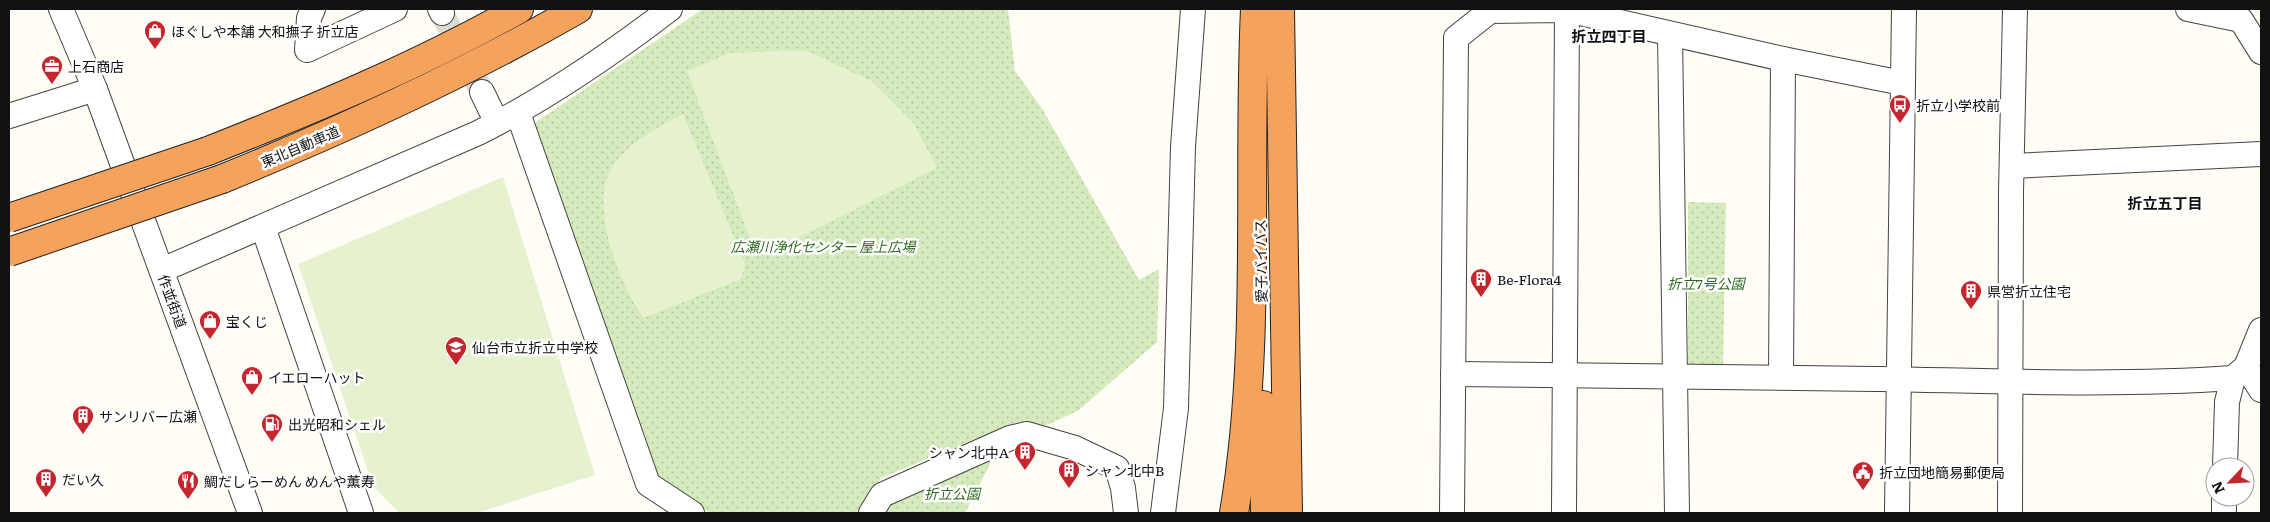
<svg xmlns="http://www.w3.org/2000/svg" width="2270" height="522" font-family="Literata,'Noto Sans JP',serif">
  <defs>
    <pattern id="green-dots" width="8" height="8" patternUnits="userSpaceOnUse" patternTransform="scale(1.25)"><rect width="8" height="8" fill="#d5ebbd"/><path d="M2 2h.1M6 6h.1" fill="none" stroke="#b6c8a1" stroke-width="1.8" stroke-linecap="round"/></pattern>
  </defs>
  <rect width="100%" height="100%" fill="#fffdf5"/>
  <g fill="url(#green-dots)">
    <path d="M703 9H1008L1015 71 1043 110 1139 280 1159 269 1157 342 1079 410 1041 428 1017 422 881 478 860 513H710L653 477 530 126Z"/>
    <path d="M1688 202 1726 203 1723 364H1688Z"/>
    <path d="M995 454 965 513H884L894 498Z"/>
  </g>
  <g fill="#e6f2cf">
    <path d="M784 51H808L873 82 914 124 937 168 770 252 752 244 687 71 730 53Z"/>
    <path d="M683 114 745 264 741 279 644 318C619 286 586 199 615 163 633 140 657 128 683 114Z"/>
    <path d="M503 177 595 475 477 513H399L373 486 298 264Z"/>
  </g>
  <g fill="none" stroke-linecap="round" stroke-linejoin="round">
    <path stroke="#dbdad3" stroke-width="24" stroke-dasharray="24 12" stroke-linecap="butt" d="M442 13 482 92"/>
    <g stroke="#444" stroke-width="26">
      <g id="minor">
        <path d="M61 9 95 89 250 513"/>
        <path d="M313 9 309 18 307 50 395 9"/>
        <path d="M440 9 442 13"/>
        <path d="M2188 9 2241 20 2261 52"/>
        <path d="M1670 34 1677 513"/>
        <path d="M482 92 497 123"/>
        <path d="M518 113 648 484 692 513"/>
        <path d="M9 116 95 89"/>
        <path d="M2012 166 2261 154"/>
        <path d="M263 227 361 513"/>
        <path d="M162 270 478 133C546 99 610 55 670 9"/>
        <path d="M2246 367 2261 390"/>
        <path d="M1453 374C1596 376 1738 377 1880 379 1998 381 2115 386 2233 378"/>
        <path d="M1781 377 1783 59"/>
        <path d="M2225 467 2227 402 2233 378 2246 367 2261 330"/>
        <path d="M871 513 882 495 1010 438 1027 434 1075 448 1117 468 1123 488 1126 513"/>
        <path d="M1163 513 1176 408 1183 147 1193 9"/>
        <path d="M1452 513 1456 38 1490 11 1567 10 1783 59 1902 83"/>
        <path d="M1564 513 1567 9"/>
        <path d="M1897 513 1904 9"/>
        <path d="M2010 513 2011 192 2015 9"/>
        <path d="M2224 513V497"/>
      </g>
    </g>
    <g stroke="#222" stroke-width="30">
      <g id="highway">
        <path d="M1280 9 1288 513"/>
        <path d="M208 151C314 109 420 65 519 9"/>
        <path d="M222 179C345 129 463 75 578 9"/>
        <path d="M1263 405 1265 513"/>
        <path d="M1234 513C1262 347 1247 177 1255 9"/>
      </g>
    </g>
    <use href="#minor" stroke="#fff" stroke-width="24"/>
    <use href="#highway" stroke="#f5a25d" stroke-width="28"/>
    <g stroke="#222" stroke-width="30" stroke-linecap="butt">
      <g id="highway-bridge">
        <path d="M9 218 208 151"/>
        <path d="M9 252 222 179"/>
      </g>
    </g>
    <use href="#highway-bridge" stroke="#f5a25d" stroke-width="28"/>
  </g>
  <defs>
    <g id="shop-pin" transform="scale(1.125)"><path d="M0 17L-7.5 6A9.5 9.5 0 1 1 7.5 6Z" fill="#c4262e" stroke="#fff"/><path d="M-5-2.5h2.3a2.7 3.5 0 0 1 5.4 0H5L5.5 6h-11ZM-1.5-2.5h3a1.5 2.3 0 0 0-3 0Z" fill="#fff"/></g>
    <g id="office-pin" transform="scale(1.125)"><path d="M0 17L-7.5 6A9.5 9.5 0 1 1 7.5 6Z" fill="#c4262e" stroke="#fff"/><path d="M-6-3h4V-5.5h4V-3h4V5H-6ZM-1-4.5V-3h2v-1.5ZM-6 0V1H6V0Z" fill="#fff"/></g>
    <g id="bus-pin" transform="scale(1.125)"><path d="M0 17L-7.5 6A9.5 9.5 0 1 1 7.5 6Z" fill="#c4262e" stroke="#fff"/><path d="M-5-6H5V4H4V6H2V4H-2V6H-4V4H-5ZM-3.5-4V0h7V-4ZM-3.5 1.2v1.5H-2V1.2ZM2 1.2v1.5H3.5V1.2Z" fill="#fff"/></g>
    <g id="building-pin" transform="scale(1.125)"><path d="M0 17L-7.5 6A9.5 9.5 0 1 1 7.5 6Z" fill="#c4262e" stroke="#fff"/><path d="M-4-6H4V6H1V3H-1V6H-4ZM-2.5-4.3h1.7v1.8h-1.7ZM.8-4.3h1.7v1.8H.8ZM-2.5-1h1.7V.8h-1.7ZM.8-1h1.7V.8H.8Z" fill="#fff"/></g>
    <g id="school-pin" transform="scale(1.125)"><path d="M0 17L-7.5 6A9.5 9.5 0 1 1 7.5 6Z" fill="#c4262e" stroke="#fff"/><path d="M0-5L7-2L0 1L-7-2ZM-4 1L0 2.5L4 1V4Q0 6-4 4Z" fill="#fff"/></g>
    <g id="fuel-pin" transform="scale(1.125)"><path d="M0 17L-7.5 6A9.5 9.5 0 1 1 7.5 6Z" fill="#c4262e" stroke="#fff"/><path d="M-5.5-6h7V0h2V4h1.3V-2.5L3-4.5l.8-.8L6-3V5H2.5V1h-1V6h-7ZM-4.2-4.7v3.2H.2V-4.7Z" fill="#fff"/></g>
    <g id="civic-pin" transform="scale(1.125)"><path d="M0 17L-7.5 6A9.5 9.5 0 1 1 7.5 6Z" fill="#c4262e" stroke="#fff"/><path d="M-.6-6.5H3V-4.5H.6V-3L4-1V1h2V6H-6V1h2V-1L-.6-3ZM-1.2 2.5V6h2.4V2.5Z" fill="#fff"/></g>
    <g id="restaurant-pin" transform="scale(1.125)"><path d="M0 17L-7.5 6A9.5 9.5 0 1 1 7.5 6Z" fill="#c4262e" stroke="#fff"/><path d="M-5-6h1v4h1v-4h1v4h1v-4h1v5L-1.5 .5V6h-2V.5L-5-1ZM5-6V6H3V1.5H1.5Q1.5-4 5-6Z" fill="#fff"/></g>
  </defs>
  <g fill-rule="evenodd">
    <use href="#shop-pin" x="155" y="31"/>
    <use href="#office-pin" x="52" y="66"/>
    <use href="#bus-pin" x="1900" y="105"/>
    <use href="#building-pin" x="1481" y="279"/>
    <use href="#building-pin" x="1971" y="291"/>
    <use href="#shop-pin" x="210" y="321"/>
    <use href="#school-pin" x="456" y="347"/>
    <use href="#shop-pin" x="252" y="377"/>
    <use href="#building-pin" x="83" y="416"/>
    <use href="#fuel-pin" x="272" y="424"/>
    <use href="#building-pin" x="1025" y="452"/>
    <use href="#building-pin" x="1069" y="470"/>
    <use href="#civic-pin" x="1863" y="472"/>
    <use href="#building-pin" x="46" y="479"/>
    <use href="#restaurant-pin" x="188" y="481"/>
  </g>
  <g text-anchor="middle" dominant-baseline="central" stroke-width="5" stroke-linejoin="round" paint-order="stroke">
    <g font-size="14" fill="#111" stroke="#fff" text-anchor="start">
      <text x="171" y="31">ほぐしや本舗 大和撫子 折立店</text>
      <text x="68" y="66">上石商店</text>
      <text x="1916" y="105">折立小学校前</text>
      <text x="1497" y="279">Be-Flora4</text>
      <text x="1987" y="291">県営折立住宅</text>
      <text x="226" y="321">宝くじ</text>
      <text x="472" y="347">仙台市立折立中学校</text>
      <text x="268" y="377">イエローハット</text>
      <text x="99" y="416">サンリバー広瀬</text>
      <text x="288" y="424">出光昭和シェル</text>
      <text x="1009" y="452" text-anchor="end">シャン北中A</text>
      <text x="1085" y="470">シャン北中B</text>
      <text x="1879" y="472">折立団地簡易郵便局</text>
      <text x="62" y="479">だい久</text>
      <text x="204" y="481">鯛だしらーめん めんや薫寿</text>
    </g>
    <g font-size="14" fill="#111" stroke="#fff">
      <text transform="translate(300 146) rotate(-23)">東北自動車道</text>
      <text transform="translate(1260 261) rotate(-91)">愛子バイパス</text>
      <text transform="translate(173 301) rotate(70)">作並街道</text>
    </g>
    <g font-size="14" font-style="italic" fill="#2f6b1f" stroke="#fff">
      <text x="823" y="246">広瀬川浄化センター 屋上広場</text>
      <text x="1706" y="283">折立7号公園</text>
      <text x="952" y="493">折立公園</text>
    </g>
    <g font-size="15" font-weight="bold" fill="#111" stroke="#fff">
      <text x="1609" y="35">折立四丁目</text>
      <text x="2165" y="202">折立五丁目</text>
    </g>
  </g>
  <rect width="2270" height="522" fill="none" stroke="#111111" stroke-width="20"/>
  <g transform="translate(2230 482) rotate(245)"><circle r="24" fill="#ffffff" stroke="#a0a0a0"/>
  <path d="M0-4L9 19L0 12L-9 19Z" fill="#c4262e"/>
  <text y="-8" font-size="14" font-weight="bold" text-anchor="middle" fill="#111111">N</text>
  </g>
</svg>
